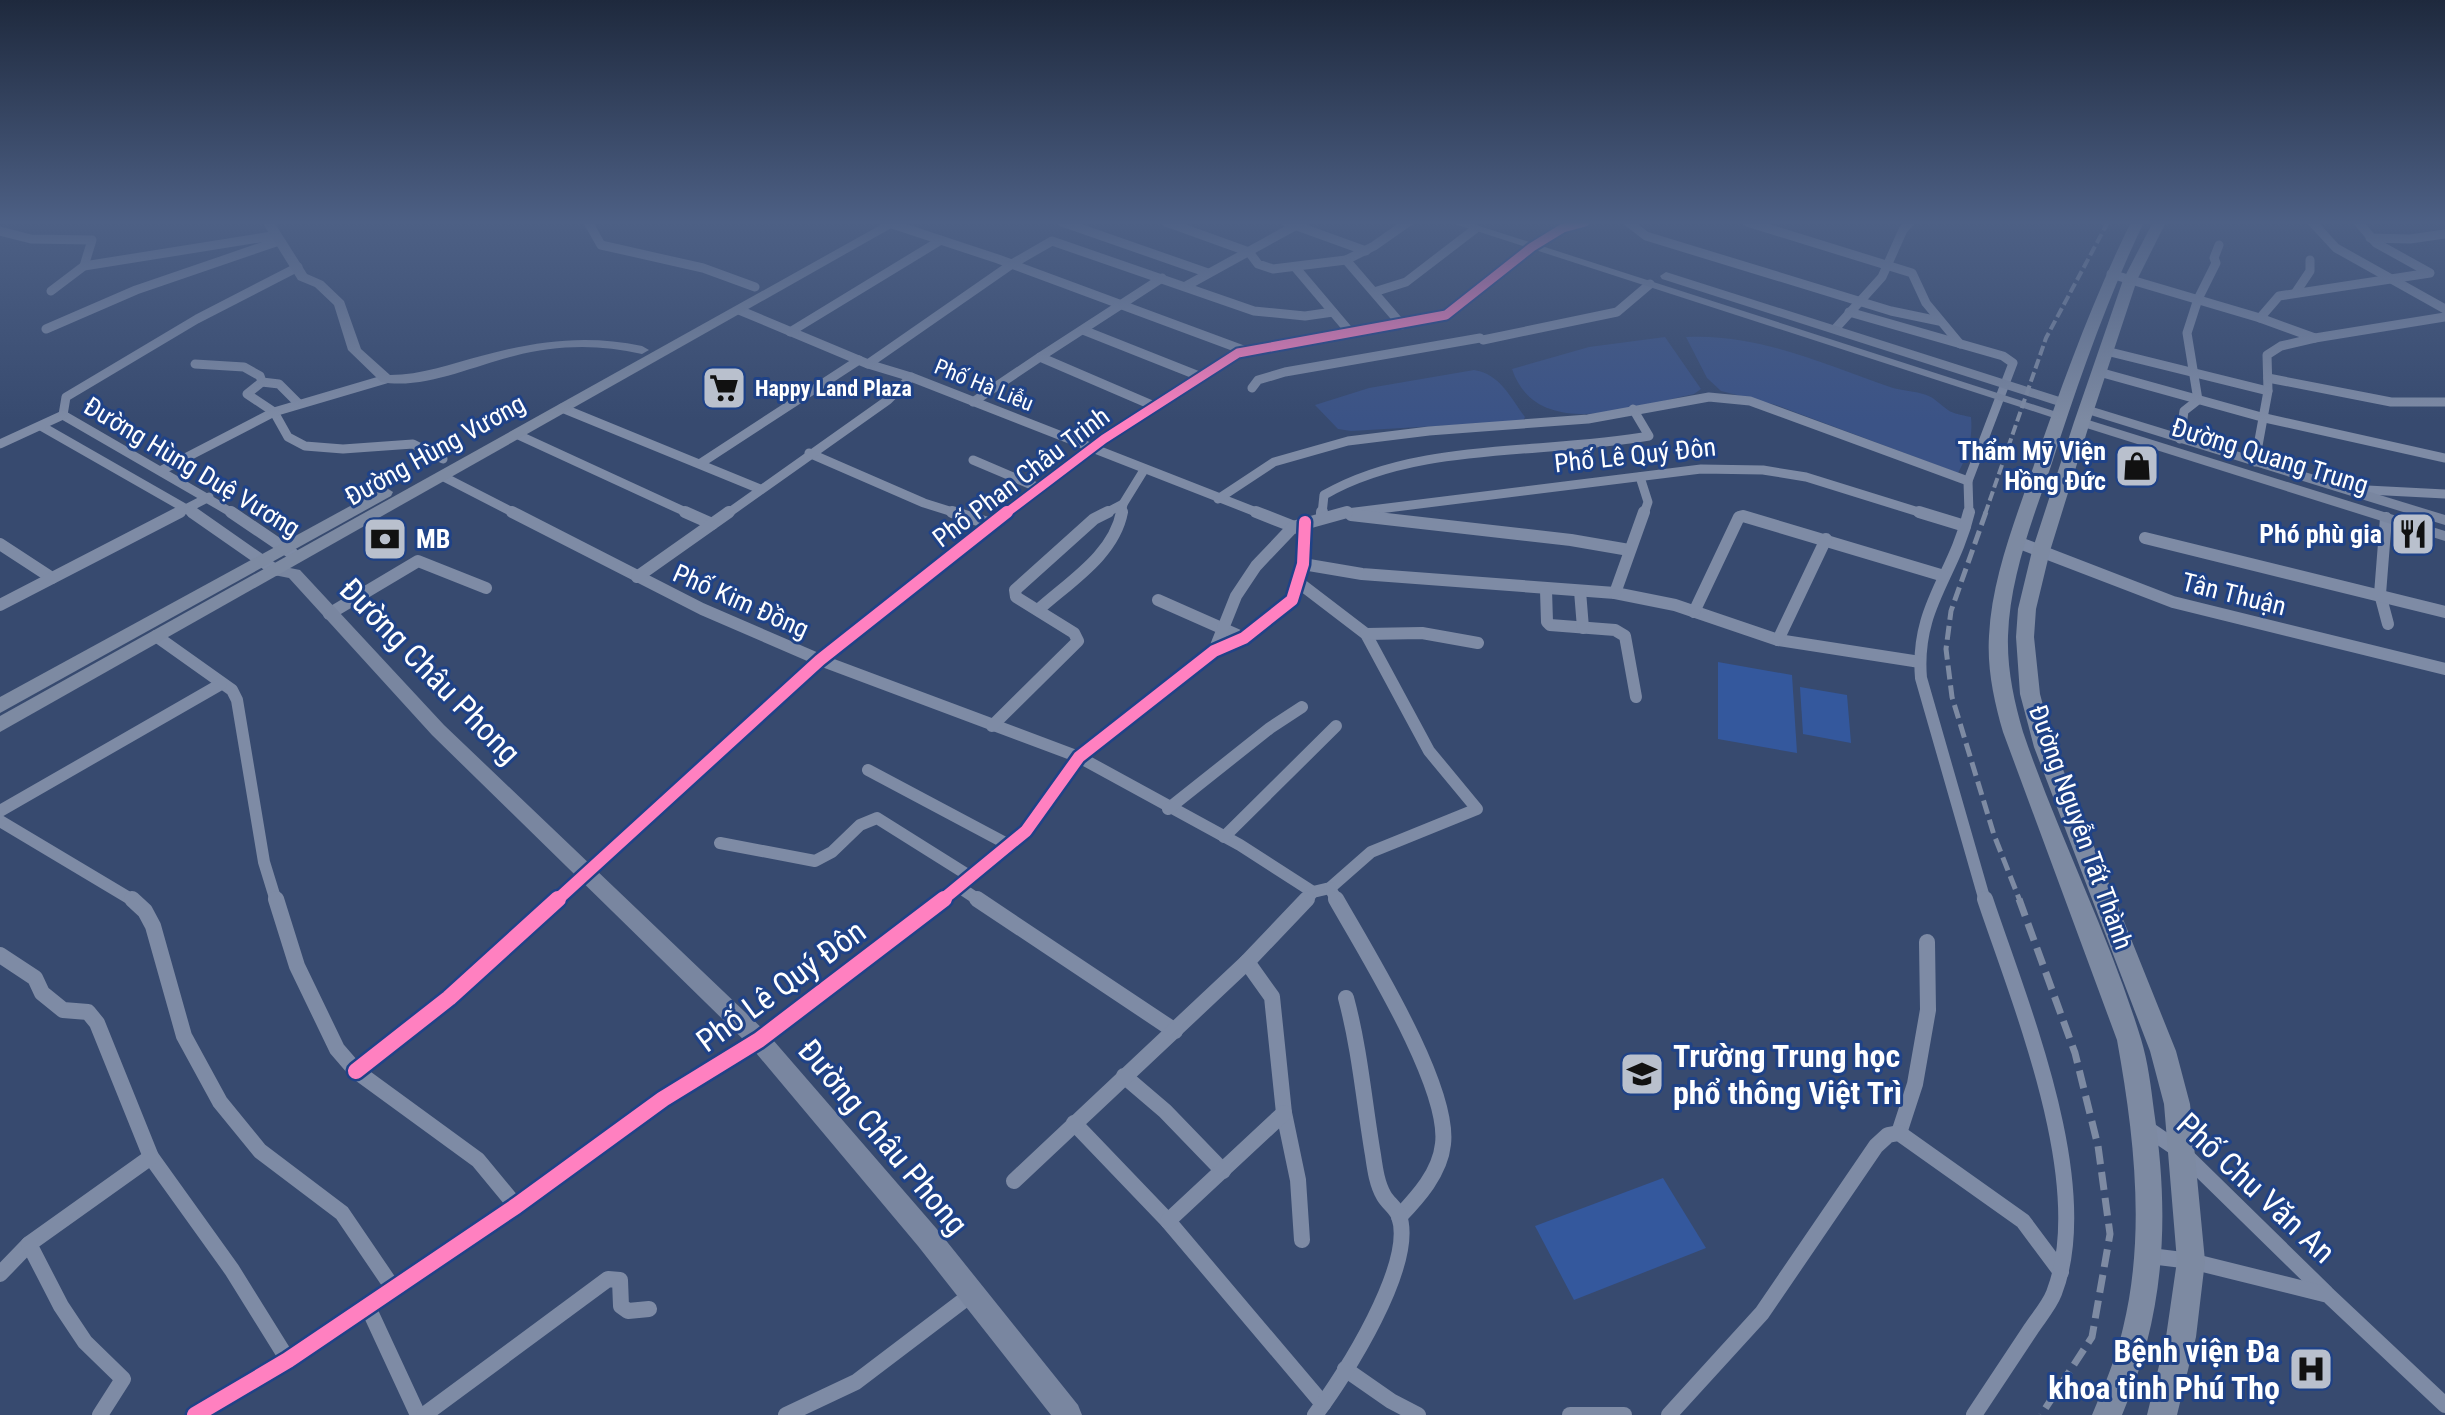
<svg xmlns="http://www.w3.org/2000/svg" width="2445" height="1415" font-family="'Roboto Condensed',sans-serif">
  <rect width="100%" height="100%" fill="#374a6f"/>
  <g fill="#34589d">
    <path d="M1718 662 1792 675 1797 753 1718 739Z"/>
    <path d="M1800 687 1847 695 1851 743 1803 734Z"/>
    <path d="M1663 1178 1706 1248 1574 1300 1535 1226Z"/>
  </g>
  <g fill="#3b5386">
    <path d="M1665 337 1701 389 1694 394C1640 405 1537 444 1512 369L1589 347Z"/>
    <path d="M1686 337C1759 333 1825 365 1893 388 1904 391 1926 392 1934 399 1952 413 1947 412 1971 417 1973 438 1968 455 1958 473L1776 405 1721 391 1707 378Z"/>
    <path d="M1474 370C1500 374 1510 397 1525 417L1523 421 1351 431 1338 429 1315 405 1369 388Z"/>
  </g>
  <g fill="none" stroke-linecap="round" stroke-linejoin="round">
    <g stroke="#7e8ba5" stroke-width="9">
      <path d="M588 222 601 245 703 268 755 287"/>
      <path d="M1062 222 1208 273"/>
      <path d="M1166 222 1249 252 1258 264 1273 269 1346 260 1374 246 1408 222"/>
      <path d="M1286 222 1366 251"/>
      <path d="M1628 222 1646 236 1891 311 1939 321"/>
      <path d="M1747 222 1912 273 1926 303 1960 344"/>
      <path d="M2312 222 2336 248 2445 309"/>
      <path d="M892 224 998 259 1246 351"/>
      <path d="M0 231 31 239 92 240 84 266"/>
      <path d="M2370 238 2410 239 2445 234"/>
      <path d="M1346 260 1402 325"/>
      <path d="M1295 267 1350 332"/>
      <path d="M2111 274 2260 318 2315 338 2445 317"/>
      <path d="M1186 286 1302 222"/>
      <path d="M51 291 84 266 272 236"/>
      <path d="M1374 292 1406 282 1475 229"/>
      <path d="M2296 292 2310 271V260"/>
      <path d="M739 310 868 364 911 377 1261 514"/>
      <path d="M1849 312 2003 356 2013 363 1968 481 1969 514"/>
      <path d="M2260 318 2279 296 2430 273 2376 243 2358 222"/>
      <path d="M46 329 136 290 279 241"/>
      <path d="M1835 329 1882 277 1903 230 1910 222"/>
      <path d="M1083 330 1199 376"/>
      <path d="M790 332 941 240"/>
      <path d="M1483 340 1617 312 1650 284"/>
      <path d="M2106 351 2268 391"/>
      <path d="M195 364 244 367 260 376 262 382 247 394 274 412 288 437 305 446 343 449 413 444 443 459"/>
      <path d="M868 364 1012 264 1052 241 1254 311 1305 316 1333 312"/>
      <path d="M2099 372 2265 418 2445 458"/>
      <path d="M2268 378 2391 402H2445"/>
      <path d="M262 382 279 384 298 403"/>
      <path d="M1252 388 1258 380 1285 372 1480 338"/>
      <path d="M973 402 1040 357"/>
      <path d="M1154 406 1040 357 1162 278"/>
      <path d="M562 408 760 489"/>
      <path d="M63 415 66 397 197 319 298 267"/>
      <path d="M63 415 234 514"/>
      <path d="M41 426 195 514"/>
      <path d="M516 434 690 514"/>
      <path d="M2180 439 2184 411 2198 400 2187 333 2198 299 2216 263 2214 258 2219 245"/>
      <path d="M0 444 63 415"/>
      <path d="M809 453 924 503 959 514"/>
      <path d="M973 460 1039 488"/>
      <path d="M2255 462 2268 391 2267 355 2281 346 2315 338"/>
      <path d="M701 463 859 360"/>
      <path d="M162 470 274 412 386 379"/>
      <path d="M442 476 516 514"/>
      <path d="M1640 477 1648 502 1644 514"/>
      <path d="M2348 489 2445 494"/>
      <path d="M1218 499 1274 462 1348 441 1429 431 1588 419 1709 397 1750 401 1968 481"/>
      <path d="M176 514 209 497"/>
      <path d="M727 514 888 400 911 377"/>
      <path d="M1005 514 1104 439 1238 353 1446 315 1532 247 1563 228 1585 222"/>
      <path d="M1104 514 1123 504"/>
      <path d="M1121 514 1123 504 1144 470"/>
      <path d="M1322 514 1324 495C1417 441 1545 455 1649 436L1633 409"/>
      <path d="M1339 514 1701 469 1763 470 1806 477 1925 514"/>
    </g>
    <g stroke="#7e8ba5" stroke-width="12">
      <path d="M192 512 275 570"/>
      <path d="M231 512 293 554"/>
      <path d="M512 512 702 609 820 660 1079 757 1240 845 1313 892"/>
      <path d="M685 512 712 524"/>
      <path d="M952 512 991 524"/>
      <path d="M1256 512 1297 528"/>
      <path d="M1919 512 1965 526"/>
      <path d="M1969 512C1954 576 1915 607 1921 678L1985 901"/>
      <path d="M1351 515 1571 540 1629 550"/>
      <path d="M1322 517V512"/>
      <path d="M2386 518 2380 594 2388 624"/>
      <path d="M2145 538 2445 612"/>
      <path d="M2017 542 2173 602 2445 669"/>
      <path d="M0 544 52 578"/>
      <path d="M1303 564 1362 574 1615 593 1675 605 1778 640 1920 662"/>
      <path d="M637 577 729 512"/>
      <path d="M1298 582 1366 634 1429 751 1477 809 1371 852 1330 888 1313 892 1305 901"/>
      <path d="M1546 590 1547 622 1550 625 1615 630 1625 636 1636 697"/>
      <path d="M1580 591 1583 628"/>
      <path d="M1615 593 1644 512"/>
      <path d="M1158 600 1244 638"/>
      <path d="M0 605 180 512"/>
      <path d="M1038 610C1069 582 1114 555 1122 512"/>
      <path d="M1694 612 1739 517 1743 516 1944 576"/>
      <path d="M329 614 418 561 486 588"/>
      <path d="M1366 634 1422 633 1478 643"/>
      <path d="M156 636 232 690 237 700 264 862 276 901"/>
      <path d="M1778 640 1826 539"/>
      <path d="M1214 651 1236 596 1256 566 1293 527 1347 512"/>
      <path d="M992 726 1078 641 1074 633 1016 597 1015 590 1094 519 1108 512"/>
      <path d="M868 770 1009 845"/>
      <path d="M1168 809 1270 728 1302 707"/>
      <path d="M0 811 221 684"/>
      <path d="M0 821 134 901"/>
      <path d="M1224 837 1336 726"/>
      <path d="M720 843 815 861 832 852 860 825 877 818 971 877"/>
      <path d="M959 887 980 901"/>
      <path d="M1330 888 1337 901"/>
      <path d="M556 901 820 660 1007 512"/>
      <path d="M941 901 1026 831 1079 757 1214 651 1244 638 1292 600 1303 564 1305 522"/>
    </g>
    <g stroke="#7e8ba5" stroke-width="16">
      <path d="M132 899 145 911 153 926 184 1036 220 1102 260 1151 342 1213 393 1288"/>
      <path d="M276 899 297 966 337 1049 356 1071 478 1160 516 1206"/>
      <path d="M977 899 1175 1031"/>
      <path d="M1336 899C1366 952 1450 1086 1443 1144 1440 1173 1418 1197 1399 1217"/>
      <path d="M0 955 35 978 42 993 63 1010 88 1012 97 1023 151 1157 232 1270 288 1360"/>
      <path d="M1247 962 1272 997 1284 1113 1298 1180 1302 1240"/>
      <path d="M356 1071 449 998 558 899"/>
      <path d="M1124 1076 1165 1111 1223 1171"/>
      <path d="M1074 1123 1168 1221 1323 1404"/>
      <path d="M2145 1127 2183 1153 2326 1293"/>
      <path d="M1899 1133 1915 1084 1928 1010 1927 942"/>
      <path d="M1014 1181 1247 962 1307 899"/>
      <path d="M1168 1221 1284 1113"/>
      <path d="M2150 1256 2191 1261 2328 1295 2445 1405"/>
      <path d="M0 1274 29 1244"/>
      <path d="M367 1305 418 1415"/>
      <path d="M1345 1369 1391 1401 1418 1415"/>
      <path d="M100 1415 123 1379 85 1342 61 1306 29 1244 151 1157"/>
      <path d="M195 1415 288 1360 516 1206 663 1099 759 1040 944 899"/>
      <path d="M424 1415 608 1279 620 1280 621 1306 628 1311 649 1309"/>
      <path d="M786 1415 856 1382 972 1294"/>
      <path d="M1315 1415C1344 1377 1416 1264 1399 1216 1396 1208 1388 1203 1384 1196 1377 1184 1375 1169 1373 1155 1364 1102 1360 1050 1346 998"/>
      <path d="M1570 1415H1624"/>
      <path d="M1669 1415 1762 1313 1876 1146 1888 1135 1899 1133 2023 1221 2061 1272"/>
      <path d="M1974 1415C1993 1386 2012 1358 2031 1329 2038 1318 2049 1306 2054 1293 2096 1185 2020 1004 1985 899"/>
    </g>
    <g fill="#7986a0" fill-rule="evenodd">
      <path d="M262 222H274L307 274 323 281 344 301 361 349 390 375C421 375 451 364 481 356 536 341 586 334 642 346L649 350 642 354C598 344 557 345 514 356 473 366 423 390 381 382L348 350 334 305 315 287 298 280Z"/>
      <path d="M1449 222H1467L2066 415 2064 418H2054Z"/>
      <path d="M1666 272 2069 400 2071 403 2069 406H2059L1662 279 1660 276Z"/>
      <path d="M2086 405 2445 515V525L2081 412 2079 409Z"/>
      <path d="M2082 418 2445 531V541L2077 425V419Z"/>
      <path d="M275 565 300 570 444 725 767 1033 936 1228 1078 1405 1082 1415H1051L918 1246 751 1047 432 735 289 578 269 574 267 570 269 566Z"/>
    </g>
    <g fill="#7d8aa2" fill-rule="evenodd">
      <path d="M886 222H902L0 732V716Z"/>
      <path d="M2131 222H2144C2106 301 2078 383 2051 466 2032 521 2010 577 2008 636 2007 669 2014 701 2023 732 2058 835 2109 934 2141 1039 2148 1062 2151 1087 2154 1111 2170 1218 2165 1315 2122 1415H2092C2104 1386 2116 1359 2123 1328 2146 1234 2134 1134 2117 1040L2003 732C1994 701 1987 669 1989 636 1992 577 2015 521 2034 465 2063 382 2092 301 2131 222Z"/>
      <path d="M2153 222H2166L2137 280 2090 422 2050 551 2036 609 2034 637 2040 694 2054 747 2176 1051 2190 1104 2205 1261 2196 1337 2177 1415H2147L2166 1337 2177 1261 2164 1104 2150 1051 2034 747 2020 694 2016 637 2018 609 2032 551 2074 422 2123 280Z"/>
      <path d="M385 487 393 492 391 496 0 713V697Z"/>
    </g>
    <path stroke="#7e8ba3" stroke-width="4" stroke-dasharray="10 4" stroke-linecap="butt" d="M1985 514 2046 338 2108 222"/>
    <path stroke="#7e8ba3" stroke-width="5" stroke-dasharray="14 6" stroke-linecap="butt" d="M1986 512 1951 611 1946 649 1952 697 1994 835 2020 901"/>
    <path stroke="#7e8ba3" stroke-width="7" stroke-dasharray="18 8" stroke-linecap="butt" d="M2019 899 2075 1053 2098 1146 2110 1234 2092 1337 2041 1415"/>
    <g stroke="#1f4287" stroke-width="13">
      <path id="cycleway-far2" d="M1005 514 1104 439 1238 353 1446 315 1532 247 1563 228 1585 222"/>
    </g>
    <g stroke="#1f4287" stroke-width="17">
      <g id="cycleway-far1">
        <path d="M556 901 820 660 1007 512"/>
        <path d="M941 901 1026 831 1079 757 1214 651 1244 638 1292 600 1303 564 1305 522"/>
      </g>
    </g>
    <g stroke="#1f4287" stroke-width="21">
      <g id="cycleway">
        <path d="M356 1071 449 998 558 899"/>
        <path d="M195 1415 288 1360 516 1206 663 1099 759 1040 944 899"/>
      </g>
    </g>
    <use href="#cycleway-far2" stroke="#ff80c0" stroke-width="9"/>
    <use href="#cycleway-far1" stroke="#ff80c0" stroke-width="12"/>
    <use href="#cycleway" stroke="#ff80c0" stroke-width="16"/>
  </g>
  <linearGradient id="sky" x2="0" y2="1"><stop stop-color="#1e293d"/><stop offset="0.53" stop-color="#4d6085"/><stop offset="1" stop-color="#4d6085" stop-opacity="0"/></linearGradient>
  <rect width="2445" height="420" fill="url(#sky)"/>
  <defs>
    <g id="supermarket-square" transform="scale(2.3)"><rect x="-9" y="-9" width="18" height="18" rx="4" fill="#b9c0cd" stroke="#1f4287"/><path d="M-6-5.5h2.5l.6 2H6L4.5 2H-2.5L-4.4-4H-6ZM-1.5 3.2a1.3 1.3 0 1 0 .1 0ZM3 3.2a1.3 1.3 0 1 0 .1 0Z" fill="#111"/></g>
    <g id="shop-square" transform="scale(2.3)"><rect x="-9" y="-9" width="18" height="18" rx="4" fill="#b9c0cd" stroke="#1f4287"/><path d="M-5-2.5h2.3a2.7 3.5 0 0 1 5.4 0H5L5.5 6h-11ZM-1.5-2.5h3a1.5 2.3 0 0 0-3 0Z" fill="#111"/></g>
    <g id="restaurant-square" transform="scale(2.3)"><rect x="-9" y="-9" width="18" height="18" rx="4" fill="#b9c0cd" stroke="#1f4287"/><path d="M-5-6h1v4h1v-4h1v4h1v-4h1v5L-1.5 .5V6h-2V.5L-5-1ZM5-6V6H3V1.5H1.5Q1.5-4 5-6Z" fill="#111"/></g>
    <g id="bank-square" transform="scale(2.3)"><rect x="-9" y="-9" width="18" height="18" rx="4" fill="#b9c0cd" stroke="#1f4287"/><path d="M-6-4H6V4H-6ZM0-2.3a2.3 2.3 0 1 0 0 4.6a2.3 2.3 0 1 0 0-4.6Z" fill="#111"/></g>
    <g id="school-square" transform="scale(2.3)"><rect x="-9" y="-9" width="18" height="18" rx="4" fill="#b9c0cd" stroke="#1f4287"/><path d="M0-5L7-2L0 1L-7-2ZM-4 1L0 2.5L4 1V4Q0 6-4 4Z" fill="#111"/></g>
    <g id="hospital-square" transform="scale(2.3)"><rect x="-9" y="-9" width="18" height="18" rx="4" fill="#b9c0cd" stroke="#1f4287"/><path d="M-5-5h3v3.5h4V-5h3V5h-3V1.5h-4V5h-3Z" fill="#111"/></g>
  </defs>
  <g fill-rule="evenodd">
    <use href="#supermarket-square" x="724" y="388"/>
    <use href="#shop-square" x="2137" y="466"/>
    <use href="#restaurant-square" x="2413" y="534"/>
    <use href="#bank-square" x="385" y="539"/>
    <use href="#school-square" x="1642" y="1074"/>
    <use href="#hospital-square" x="2311" y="1369"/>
  </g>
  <g text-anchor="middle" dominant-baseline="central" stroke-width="6" stroke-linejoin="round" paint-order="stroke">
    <g font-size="22" fill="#fff" stroke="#1f4287">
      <text transform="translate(984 385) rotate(22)">Phố Hà Liễu</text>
    </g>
    <g font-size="22" font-weight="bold" fill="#fff" stroke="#1f4287" text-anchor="start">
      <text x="755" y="388">Happy Land Plaza</text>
    </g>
    <g font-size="26" fill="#fff" stroke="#1f4287">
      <text transform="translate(435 450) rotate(-29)">Đường Hùng Vương</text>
      <text transform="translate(1635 455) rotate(-6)">Phố Lê Quý Đôn</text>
      <text transform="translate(2270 456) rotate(17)">Đường Quang Trung</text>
      <text transform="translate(192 467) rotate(31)">Đường Hùng Duệ Vương</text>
      <text transform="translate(1021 477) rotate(-37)">Phố Phan Châu Trinh</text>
      <text transform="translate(2234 594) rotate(14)">Tân Thuận</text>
      <text transform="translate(741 601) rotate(24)">Phố Kim Đồng</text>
      <text transform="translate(2081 827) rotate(70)">Đường Nguyễn Tất Thành</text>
    </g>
    <g font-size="26" font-weight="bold" fill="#fff" stroke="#1f4287" text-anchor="end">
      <text x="2106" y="451">Thẩm Mỹ Viện<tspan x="2106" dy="30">Hồng Đức</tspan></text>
      <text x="2382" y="534">Phó phù gia</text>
      <text x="416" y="539" text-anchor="start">MB</text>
    </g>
    <g font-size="32" fill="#fff" stroke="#1f4287">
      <text transform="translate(430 671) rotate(46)">Đường Châu Phong</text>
      <text transform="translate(781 986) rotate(-36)">Phố Lê Quý Đôn</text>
      <text transform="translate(883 1137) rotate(50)">Đường Châu Phong</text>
      <text transform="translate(2256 1188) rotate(43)">Phố Chu Văn An</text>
    </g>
    <g font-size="32" font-weight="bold" fill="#fff" stroke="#1f4287" text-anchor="start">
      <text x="1673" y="1056">Trường Trung học<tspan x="1673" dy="37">phổ thông Việt Trì</tspan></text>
      <text x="2280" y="1351" text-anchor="end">Bệnh viện Đa<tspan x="2280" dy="37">khoa tỉnh Phú Thọ</tspan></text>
    </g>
  </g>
</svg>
